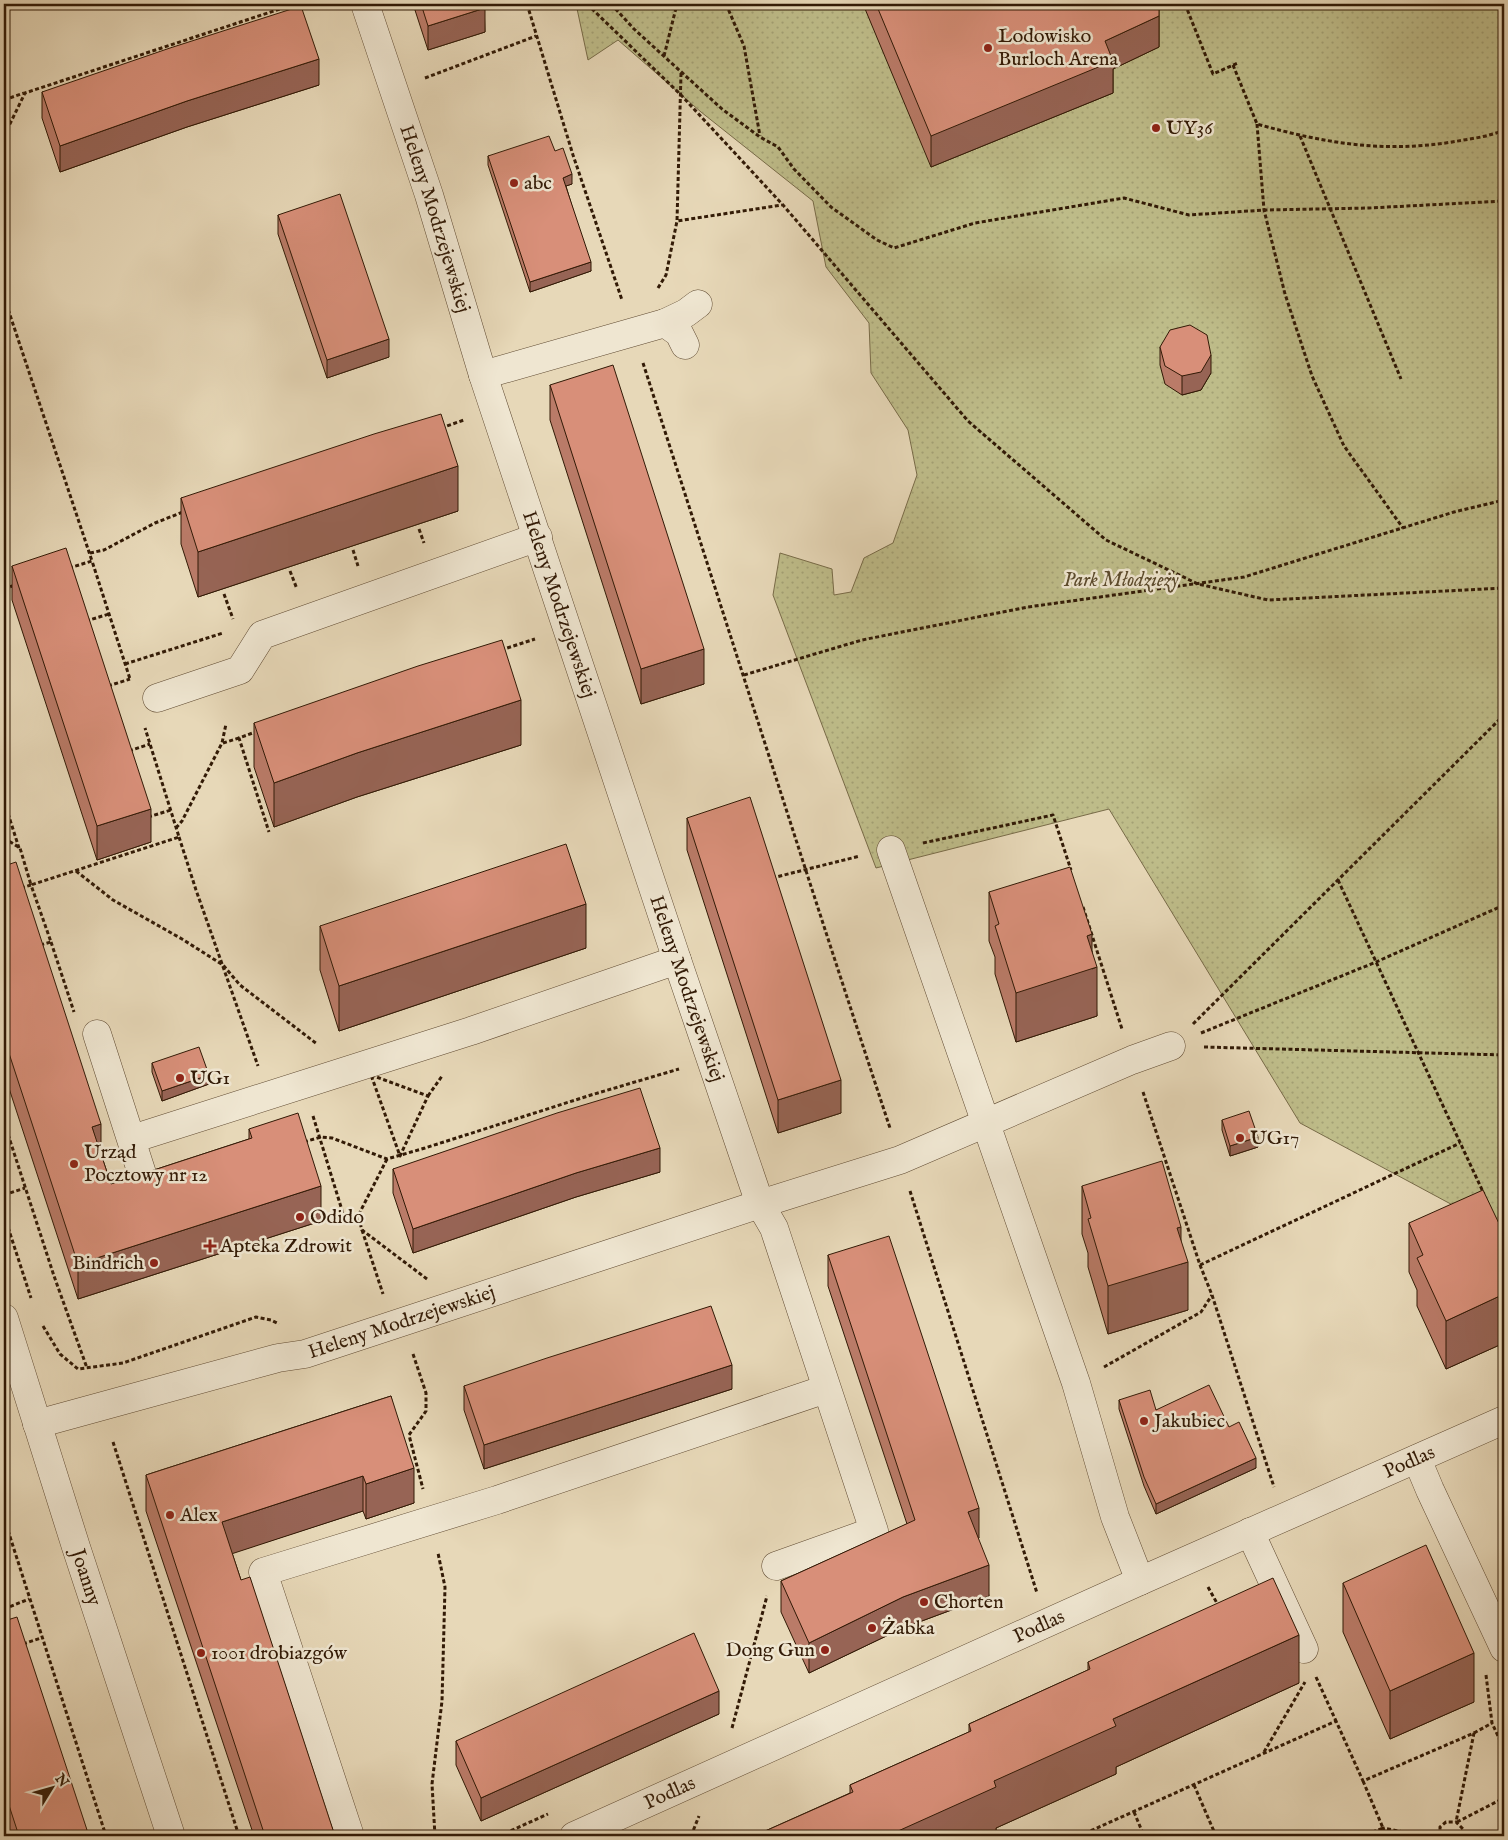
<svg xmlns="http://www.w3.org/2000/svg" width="1508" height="1840" font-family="'IM FELL English',serif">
  <defs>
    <pattern id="park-dots" width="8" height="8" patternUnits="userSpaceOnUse" patternTransform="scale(1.25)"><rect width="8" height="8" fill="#bebc89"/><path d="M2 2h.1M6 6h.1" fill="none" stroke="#a4a175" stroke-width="1.8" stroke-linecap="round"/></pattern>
  </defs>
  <rect width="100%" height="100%" fill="#e7d8b8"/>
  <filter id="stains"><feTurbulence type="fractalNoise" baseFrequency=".004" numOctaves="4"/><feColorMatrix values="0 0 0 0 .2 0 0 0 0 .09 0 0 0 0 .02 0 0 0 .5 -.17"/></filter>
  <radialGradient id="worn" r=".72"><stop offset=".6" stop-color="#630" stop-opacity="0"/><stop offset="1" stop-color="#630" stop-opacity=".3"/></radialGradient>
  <path fill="url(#park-dots)" stroke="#786b48" d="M576 4H1504V1237L1501 1231 1300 1123 1109 809 876 868 773 595 780 553 832 569 834 595 851 592 864 558 893 543 917 475 908 430 871 373 869 323 826 267 813 201 701 112 618 40 588 60Z"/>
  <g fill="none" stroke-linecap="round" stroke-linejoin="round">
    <g stroke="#5f4a32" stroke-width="29">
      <g id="minor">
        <path id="s1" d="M365 4 429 195 483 375 677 960 760 1204 774 1228 874 1531 776 1566"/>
        <path d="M665 323 686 313 698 304"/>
        <path d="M483 375 665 323 679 333 685 345"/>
        <path d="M157 698 240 670 262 635 538 537"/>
        <path d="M891 850 1076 1383 1115 1517 1140 1581"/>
        <path d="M97 1034 146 1186"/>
        <path d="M132 1139 471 1031 677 960"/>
        <path id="s2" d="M4 1318 76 1547 171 1836"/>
        <path id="s3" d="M37 1424 278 1358 305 1354 760 1204 900 1160 1132 1060 1171 1046"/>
        <path d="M1417 1459 1430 1490 1504 1648"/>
        <path d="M1250 1532 1304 1649"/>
        <path d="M350 1836 263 1572 497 1500 826 1389"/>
        <path id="s4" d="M574 1836 1140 1581 1504 1420"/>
      </g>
    </g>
    <g stroke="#321a06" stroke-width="3" stroke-dasharray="4 2.5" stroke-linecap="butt">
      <path d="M527 4 573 155 622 300"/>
      <path d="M587 4 681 95 783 205 968 421 1106 540 1198 584 1268 600 1504 588"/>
      <path d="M611 4 634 29 722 109 760 137 778 147 794 169 831 207 877 240 894 248 975 223 1124 198 1189 215 1264 210 1369 208 1504 201"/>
      <path d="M726 4 744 46 760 136"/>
      <path d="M1185 4 1213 74 1238 63"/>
      <path d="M664 56 677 4"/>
      <path d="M1233 65 1257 124C1324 143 1382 153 1452 142 1469 139 1488 137 1504 130"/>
      <path d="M681 73 677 221 782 205"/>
      <path d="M425 78 536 36"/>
      <path d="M4 100 24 93"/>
      <path d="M1257 124 1264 210 1285 294 1312 376 1344 446 1403 528"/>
      <path d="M4 136 25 93 295 4"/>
      <path d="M1300 136 1401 379"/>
      <path d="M658 288 666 275 677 221"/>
      <path d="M4 297 92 561"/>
      <path d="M643 363C725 618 806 874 890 1128"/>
      <path d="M441 428 464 420"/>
      <path d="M419 529 424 543"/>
      <path d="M353 550 358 566"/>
      <path d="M90 553 104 550 155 523 183 512"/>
      <path d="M69 568 92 561 130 679"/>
      <path d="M290 571 297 589"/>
      <path d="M4 589 15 585"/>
      <path d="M224 594 233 619"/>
      <path d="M86 621 109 614"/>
      <path d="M501 650 535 639"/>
      <path d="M125 664 223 633"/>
      <path d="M744 675 862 640 1028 607 1244 577 1454 512 1504 500"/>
      <path d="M108 686 130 679"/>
      <path d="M258 731 239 738 269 832"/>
      <path d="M223 743 239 738"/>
      <path d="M129 751 150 744"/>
      <path d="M4 801 19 848"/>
      <path d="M148 817 171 810"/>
      <path d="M176 828 182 821 222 743 226 724"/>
      <path d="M179 837 196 890 258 1066"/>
      <path d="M4 838 20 848 31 885 179 837 145 728"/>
      <path d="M923 843 1053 815 1071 870"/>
      <path d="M76 871 113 900 182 939 223 965 240 985 317 1044"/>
      <path d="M772 878 860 856"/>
      <path d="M1338 880 1484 1194"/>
      <path d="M21 888 31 885 51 942 40 945"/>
      <path d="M1083 907 1122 1029"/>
      <path d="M51 942 74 1012"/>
      <path d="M1193 1024 1504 715"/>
      <path d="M1201 1033 1376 962 1504 905"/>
      <path d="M1204 1047 1504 1055"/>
      <path d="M371 1075 428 1096 400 1156Z"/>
      <path d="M1143 1092 1200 1265 1212 1295 1274 1487"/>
      <path d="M428 1096 442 1076"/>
      <path d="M313 1116 345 1220 358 1216"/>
      <path d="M4 1122 54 1276 87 1368"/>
      <path d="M304 1142 321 1137 332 1138 387 1159 425 1148 591 1095 679 1069"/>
      <path d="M387 1159 358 1216 362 1230 427 1279"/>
      <path d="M910 1191 1037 1593"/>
      <path d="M4 1195 25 1188"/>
      <path d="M4 1215 31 1298"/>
      <path d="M362 1230 383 1294"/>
      <path d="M1200 1265 1460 1143"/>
      <path d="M43 1326 60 1354 78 1369 123 1363 256 1317 271 1320 279 1324"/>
      <path d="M413 1354 426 1393V1411L409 1435 423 1489"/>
      <path d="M1104 1367 1201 1312 1212 1295"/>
      <path d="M113 1442 239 1836"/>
      <path d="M4 1518 106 1836"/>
      <path d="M1208 1587 1218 1605"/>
      <path d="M4 1609 29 1599"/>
      <path d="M23 1644 41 1638"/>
      <path d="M1486 1675 1492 1723 1504 1749"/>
      <path d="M1316 1677 1336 1721"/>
      <path d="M732 1728 767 1596"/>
      <path d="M1474 1733 1492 1723"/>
      <path d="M1264 1752 1305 1682"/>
      <path d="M1363 1781 1383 1828 1363 1836"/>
      <path d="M1194 1785 1216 1836"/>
      <path d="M1134 1812 1144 1836"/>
      <path d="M1457 1822 1504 1798"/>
      <path d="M435 1836 432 1784 442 1701 445 1587 438 1553"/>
      <path d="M499 1836 548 1814"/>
      <path d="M691 1836 699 1816"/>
      <path d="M1079 1836 1336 1721 1363 1781 1474 1733 1456 1822"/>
      <path d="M1387 1836 1383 1828 1423 1836"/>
      <path d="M1440 1836V1827L1446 1822H1456L1463 1829V1836"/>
    </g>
    <use href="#minor" stroke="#efe6d1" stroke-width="28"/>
  </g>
  <g fill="#ba7b68" stroke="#321a06">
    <path d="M413 4H484L485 32 428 50Z"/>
    <path d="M863 4H1159V47L1113 69V93L931 167Z"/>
    <path d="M319 85 187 127 60 172 42 118V92Z"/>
    <path d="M555 151 572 184 566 186 591 271 530 292 488 165V156Z"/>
    <path d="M278 215 389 357 327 378 278 234Z"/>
    <path d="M1160 347 1211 373 1201 390 1182 395 1165 384 1160 365Z"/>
    <path d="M550 385 704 684 641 704 550 420Z"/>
    <path d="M181 498 458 511 198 597 181 544Z"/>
    <path d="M12 566 151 842 97 860 12 600Z"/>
    <path d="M254 723 521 745 357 797 274 827 254 767Z"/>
    <path d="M687 818 841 1113 778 1133 687 850Z"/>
    <path d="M4 866 111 1184 249 1139V1129L321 1221 78 1299 4 1073Z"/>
    <path d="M989 892 1092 951 1097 1016 1016 1042 995 974V957L989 941Z"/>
    <path d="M320 926 586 948 339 1031 320 970Z"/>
    <path d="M152 1063 209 1084 162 1101 152 1072Z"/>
    <path d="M1222 1120 1258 1147 1230 1156 1222 1130Z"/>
    <path d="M393 1169 660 1172 576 1197 413 1253 393 1193Z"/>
    <path d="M1082 1186 1188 1310 1108 1334 1088 1267V1253L1082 1234Z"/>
    <path d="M1409 1223 1504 1234V1343L1446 1369 1417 1306V1290L1409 1272Z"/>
    <path d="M828 1255 979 1538 978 1539 989 1596 903 1628 809 1673 781 1612V1581L907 1524 828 1286Z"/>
    <path d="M464 1386 732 1389 484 1469 464 1410Z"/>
    <path d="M391 1396 414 1503 366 1519 363 1511 232 1553 241 1580 335 1836H254L146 1511V1475Z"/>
    <path d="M1119 1400 1156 1410 1229 1427 1256 1468 1156 1514 1144 1486 1119 1409Z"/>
    <path d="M1343 1583 1474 1702 1390 1739 1343 1632Z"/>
    <path d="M4 1621 89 1836H7L4 1825Z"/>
    <path d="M1088 1662 1299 1683 1116 1767V1774L996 1828V1836H754L850 1793V1785L969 1732V1724L1088 1670Z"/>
    <path d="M719 1714 481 1821 456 1765V1741Z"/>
  </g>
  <g fill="#976455" stroke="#321a06">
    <path d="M485 8V32L428 50V26Z"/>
    <path d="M1159 16V47L1113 69V93L931 167V136L1105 41Z"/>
    <path d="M319 59V85L187 127 60 172V146L187 101Z"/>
    <path d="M572 174V184L563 187V178Z"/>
    <path d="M591 262V271L530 292V282Z"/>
    <path d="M389 339V357L327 378V360Z"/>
    <path d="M1211 355V373L1201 390 1182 395V376Z"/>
    <path d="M458 466V511L198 597V552Z"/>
    <path d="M704 649V684L641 704V669Z"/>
    <path d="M521 700V745L357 797 274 827V783L357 753Z"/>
    <path d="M151 809V842L97 860V826Z"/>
    <path d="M586 904V948L339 1031V986Z"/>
    <path d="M1092 934V969L1097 967V1016L1016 1042V993L1087 936Z"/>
    <path d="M209 1075V1084L162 1101V1091Z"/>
    <path d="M841 1080V1113L778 1133V1100Z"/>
    <path d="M101 1124V1159L92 1127Z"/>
    <path d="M1258 1137V1147L1230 1156V1146Z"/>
    <path d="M660 1148V1172L576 1197 413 1253V1229L576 1173Z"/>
    <path d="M321 1186V1221L78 1299V1264Z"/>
    <path d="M1181 1227V1264L1188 1262V1310L1108 1334V1286L1177 1228Z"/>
    <path d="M1504 1294V1343L1446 1369V1321Z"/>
    <path d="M732 1365V1389L484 1469V1445Z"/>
    <path d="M1256 1458V1468L1156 1514V1504Z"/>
    <path d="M414 1468V1503L366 1519V1484Z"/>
    <path d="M363 1476V1511L222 1557V1522Z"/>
    <path d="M979 1508V1538L968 1542V1512Z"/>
    <path d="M989 1565V1596L903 1628 809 1673V1643L903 1597Z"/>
    <path d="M1299 1635V1683L1116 1767V1774L996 1828V1836H887L1113 1719Z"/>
    <path d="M1474 1653V1702L1390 1739V1691Z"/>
    <path d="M719 1691V1714L481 1821V1798Z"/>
  </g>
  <g fill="#d88f79" stroke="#321a06">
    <path d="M421 4H484L485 8 428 26Z"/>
    <path d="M876 4H1159V16L1105 41 1113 61 931 136Z"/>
    <path d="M301 6 319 59 187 101 60 146 42 92 170 48Z"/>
    <path d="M549 136 555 151 563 148 572 174 563 178 591 262 530 282 488 156Z"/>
    <path d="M340 194 389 339 327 360 278 215Z"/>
    <path d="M1190 325 1207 335 1211 355 1201 372 1182 376 1165 366 1160 347 1170 330Z"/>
    <path d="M613 365 704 649 641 669 550 385Z"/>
    <path d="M441 414 458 466 198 552 181 498 374 434Z"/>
    <path d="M66 548 151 809 97 826 12 566Z"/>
    <path d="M502 640 521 700 357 753 274 783 254 723 418 666Z"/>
    <path d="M750 797 841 1080 778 1100 687 818Z"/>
    <path d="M566 844 586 904 339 986 320 926Z"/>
    <path d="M16 862 101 1124 92 1127 111 1184 252 1138 249 1129 298 1113 321 1186 78 1264 4 1038V866Z"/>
    <path d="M1070 867 1092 934 1087 936 1097 967 1016 993 995 926 999 924 989 892Z"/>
    <path d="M199 1047 209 1075 162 1091 152 1063Z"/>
    <path d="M640 1088 660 1148 576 1173 413 1229 393 1169 557 1113Z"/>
    <path d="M1249 1111 1258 1137 1230 1146 1222 1120Z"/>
    <path d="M1162 1161 1181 1227 1177 1228 1188 1262 1108 1286 1088 1219 1091 1218 1082 1186Z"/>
    <path d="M1483 1190 1504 1234V1294L1446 1321 1417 1258 1423 1255 1409 1223Z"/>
    <path d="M889 1236 979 1508 968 1512 989 1565 903 1597 809 1643 781 1581 915 1520 828 1255Z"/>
    <path d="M711 1306 732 1365 484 1445 464 1386 547 1358Z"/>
    <path d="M1209 1385 1229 1427 1239 1422 1256 1458 1156 1504 1144 1477 1119 1400 1150 1390 1156 1410Z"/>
    <path d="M391 1396 414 1468 366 1484 363 1476 222 1522 241 1580 250 1577 335 1836H265L146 1475Z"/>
    <path d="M1426 1545 1474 1653 1390 1691 1343 1583Z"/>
    <path d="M1273 1578 1299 1635 1113 1719 1116 1726 994 1781 996 1787 887 1836H754L853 1792 850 1785 971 1731 969 1724 1090 1669 1088 1662Z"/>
    <path d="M17 1617 89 1836H19L4 1790V1621Z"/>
    <path d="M694 1633 719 1691 481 1798 456 1741Z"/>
    <path d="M1345 1833 1347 1836H1338Z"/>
  </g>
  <g fill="#8f2418" stroke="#efe6d1" stroke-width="2">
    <circle cx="988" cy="48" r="5"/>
    <circle cx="1156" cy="128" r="5"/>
    <circle cx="514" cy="183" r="5"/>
    <circle cx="180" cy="1078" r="5"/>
    <circle cx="1240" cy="1138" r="5"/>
    <circle cx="74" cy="1164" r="5"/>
    <circle cx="300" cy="1217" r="5"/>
    <path d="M207.5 1238.5h5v5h5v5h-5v5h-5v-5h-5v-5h5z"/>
    <circle cx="154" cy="1263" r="5"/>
    <circle cx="1144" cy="1421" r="5"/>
    <circle cx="170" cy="1515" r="5"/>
    <circle cx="924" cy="1602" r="5"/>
    <circle cx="872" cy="1628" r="5"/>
    <circle cx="825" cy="1650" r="5"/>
    <circle cx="201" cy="1653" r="5"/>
  </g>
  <g text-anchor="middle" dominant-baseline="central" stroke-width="5" stroke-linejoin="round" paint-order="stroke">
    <g font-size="20" fill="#321a06" stroke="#efe6d1" text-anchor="start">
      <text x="998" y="36">Lodowisko<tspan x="998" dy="23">Burloch Arena</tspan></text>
      <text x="1166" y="128">UY36</text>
      <text x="524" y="183">abc</text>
      <text x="190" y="1078">UG1</text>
      <text x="1250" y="1138">UG17</text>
      <text x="84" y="1152">Urząd<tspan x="84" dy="23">Pocztowy nr 12</tspan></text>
      <text x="310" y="1217">Odido</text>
      <text x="220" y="1246">Apteka Zdrowit</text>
      <text x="144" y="1263" text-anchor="end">Bindrich</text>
      <text x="1154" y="1421">Jakubiec</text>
      <text x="180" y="1515">Alex</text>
      <text x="934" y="1602">Chorten</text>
      <text x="882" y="1628">Żabka</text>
      <text x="815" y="1650" text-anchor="end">Dong Gun</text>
      <text x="211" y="1653">1001 drobiazgów</text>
    </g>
    <g font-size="20" fill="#321a06" stroke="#efe6d1">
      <text stroke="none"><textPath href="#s1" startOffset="226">Heleny Modrzejewskiej</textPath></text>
      <text stroke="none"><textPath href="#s1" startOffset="631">Heleny Modrzejewskiej</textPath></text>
      <text stroke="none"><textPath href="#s1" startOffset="1036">Heleny Modrzejewskiej</textPath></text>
      <text stroke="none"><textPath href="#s3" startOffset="379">Heleny Modrzejewskiej</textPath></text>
      <text stroke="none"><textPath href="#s4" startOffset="915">Podlas</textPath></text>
      <text stroke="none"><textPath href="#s2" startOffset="272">Joanny</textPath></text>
      <text stroke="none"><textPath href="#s4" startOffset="510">Podlas</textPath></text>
      <text stroke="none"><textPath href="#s4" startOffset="105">Podlas</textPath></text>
    </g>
    <g font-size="20" font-style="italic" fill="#5c4b2d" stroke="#efe6d1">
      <text x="1121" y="580">Park Młodzieży</text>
    </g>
  </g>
  <rect width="1508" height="1840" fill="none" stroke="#e7d8b8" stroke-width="20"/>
  <rect x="5" y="5" width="1498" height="1830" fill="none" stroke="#321a06" stroke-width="2.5"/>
  <rect x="10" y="10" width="1488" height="1820" fill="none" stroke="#321a06"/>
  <g transform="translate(52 1788) rotate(53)" stroke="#efe6d1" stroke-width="4" paint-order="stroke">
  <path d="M0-4L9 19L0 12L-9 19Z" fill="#321a06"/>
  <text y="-8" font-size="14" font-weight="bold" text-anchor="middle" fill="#321a06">N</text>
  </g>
  <rect width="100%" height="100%" filter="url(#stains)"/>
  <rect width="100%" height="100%" fill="url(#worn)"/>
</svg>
